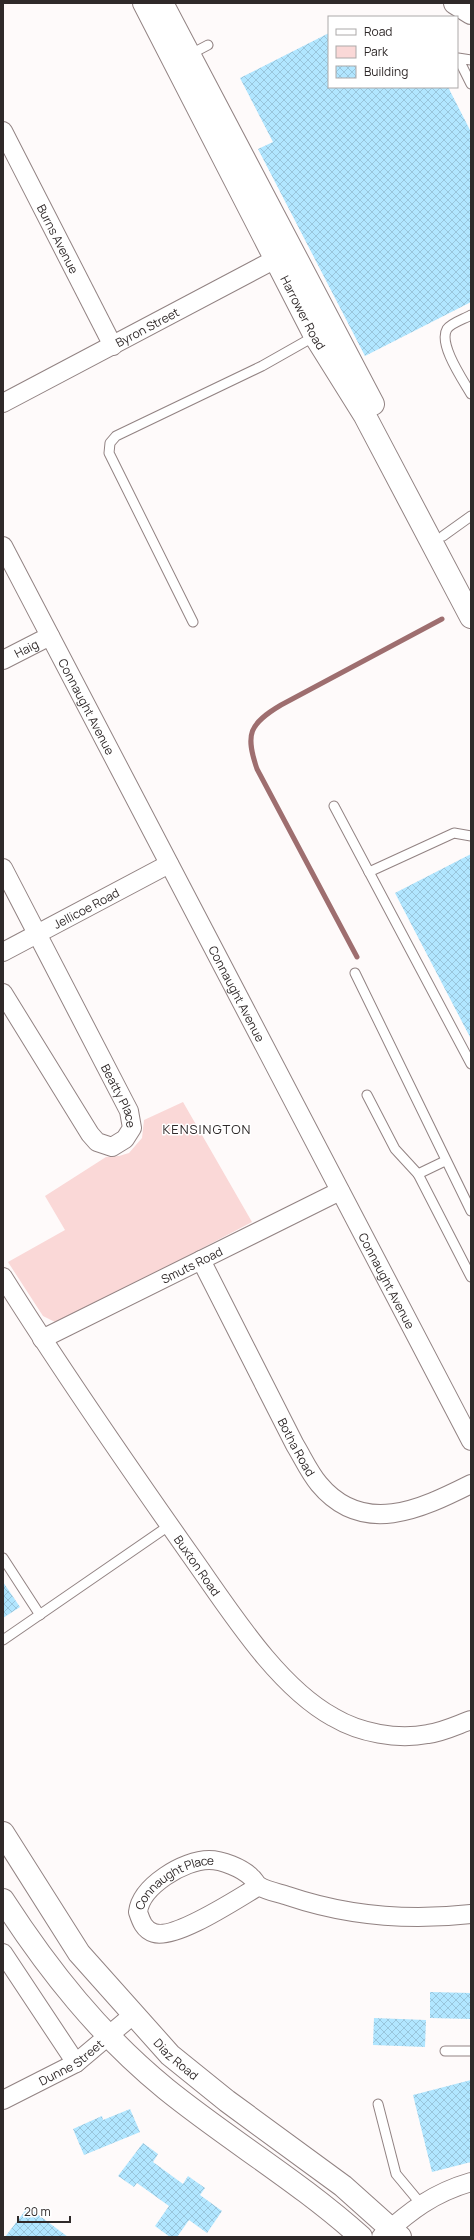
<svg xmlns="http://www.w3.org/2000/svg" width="474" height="2240" font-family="Manrope,sans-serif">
  <defs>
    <pattern id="building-cross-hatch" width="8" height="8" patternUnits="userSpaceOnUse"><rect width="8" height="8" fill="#b1e6ff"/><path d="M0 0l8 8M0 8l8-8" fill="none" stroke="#99c5db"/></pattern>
  </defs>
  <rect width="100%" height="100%" fill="#fefafa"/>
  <path fill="#fad8d7" d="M183 1102 252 1222 62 1322 57 1323 43 1316 8 1262 65 1230 45 1196 106 1157 119 1156 129 1153 142 1138 144 1120Z"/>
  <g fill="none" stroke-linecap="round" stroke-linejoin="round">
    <path stroke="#9e6e6f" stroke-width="5" d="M357 957 257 769C245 734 249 724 281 705L442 619"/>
  </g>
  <g fill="url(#building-cross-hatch)">
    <path d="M329 33V87H448L471 132V302L365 356 258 149 273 142 240 78Z"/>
    <path d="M471 854V1039L395 893Z"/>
    <path d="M3 1582 20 1607 3 1618Z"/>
    <path d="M430 1992 471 1993V2019L430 2018Z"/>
    <path d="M374 2018 426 2020 425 2047 373 2045Z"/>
    <path d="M471 2080V2162L432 2172 413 2095Z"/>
    <path d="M130 2109 140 2132 84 2155 73 2129 102 2116 103 2120Z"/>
    <path d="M143 2143 158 2154 153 2162 183 2184 188 2176 205 2188 200 2195 222 2211 207 2233 189 2220 177 2237H170L155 2226 169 2206 137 2183 134 2187 118 2176Z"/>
    <path d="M28 2207 68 2237H5Z"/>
  </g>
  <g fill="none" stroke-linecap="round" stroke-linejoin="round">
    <g stroke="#928383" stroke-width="11">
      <g id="lane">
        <path d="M189 55 208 45"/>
        <path d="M471 60 458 58 471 84"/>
        <path d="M471 315C464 319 451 323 447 329 438 344 463 380 471 394"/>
        <path d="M443 536 471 516"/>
        <path d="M193 622 109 453 110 443 116 436 262 366 315 336"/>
        <path d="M334 806 471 1064"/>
        <path d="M369 872 454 833 471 836"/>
        <path d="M355 973 471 1211"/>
        <path d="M367 1095 395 1149 418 1174 471 1277"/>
        <path d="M418 1174 445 1161"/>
        <path d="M3 1558 40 1615"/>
        <path d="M3 1640 170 1525"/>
        <path d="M445 2051H471"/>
        <path d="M378 2104 396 2174 421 2204"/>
      </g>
    </g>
    <g stroke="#928383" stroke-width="20">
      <g id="street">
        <path id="s1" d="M3 131 113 346"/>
        <path id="s2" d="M3 403 287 253"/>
        <path id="s3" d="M3 546 471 1441"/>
        <path id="s4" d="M3 660 50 636"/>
        <path id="s5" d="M3 868 129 1111 132 1128 125 1139 112 1147 97 1142 90 1134 3 993"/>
        <path id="s6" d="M3 952 169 864"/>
        <path id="s7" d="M201 1260 295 1445C303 1458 309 1472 319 1484 363 1537 421 1509 471 1484"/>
        <path id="s8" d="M3 1277C62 1371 125 1462 189 1553 227 1606 275 1685 333 1717 360 1733 397 1740 428 1734 443 1732 457 1725 471 1720"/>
        <path id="s9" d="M42 1339 340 1191"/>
        <path id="s10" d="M259 1886C238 1898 176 1940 154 1933 144 1930 141 1921 138 1912 141 1886 184 1860 209 1860 222 1860 242 1868 251 1877 254 1879 256 1884 259 1886 267 1891 279 1893 288 1896 347 1916 409 1921 471 1914"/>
        <path d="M3 1953 76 2063"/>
        <path id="s11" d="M3 2100 76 2063 133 2015"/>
        <path d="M381 2237C410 2211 433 2193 471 2182"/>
      </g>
    </g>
    <g stroke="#928383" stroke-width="24">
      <g id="secondary">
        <path id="s12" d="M144 3 315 336 365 416 471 617"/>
        <path d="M162 3 373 404"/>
        <path d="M455 3 471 13"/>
        <path id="s13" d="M3 1833 79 1953 170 2055 227 2101 343 2186 400 2237"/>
        <path d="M3 1900C49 1971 100 2035 166 2089 229 2140 300 2182 361 2237"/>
      </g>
    </g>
    <use href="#lane" stroke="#fff" stroke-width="9"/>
    <use href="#street" stroke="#fff" stroke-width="18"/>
    <use href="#secondary" stroke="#fff" stroke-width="22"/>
  </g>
  <g text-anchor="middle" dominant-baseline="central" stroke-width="3" stroke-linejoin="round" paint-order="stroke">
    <g font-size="12" fill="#2f2929" stroke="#fff">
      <text stroke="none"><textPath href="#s1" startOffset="121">Burns Avenue</textPath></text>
      <text stroke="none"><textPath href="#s12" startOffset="348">Harrower Road</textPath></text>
      <text stroke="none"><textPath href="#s2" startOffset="163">Byron Street</textPath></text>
      <text stroke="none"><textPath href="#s4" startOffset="26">Haig</textPath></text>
      <text stroke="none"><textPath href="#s3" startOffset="181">Connaught Avenue</textPath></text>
      <text stroke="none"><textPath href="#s6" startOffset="94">Jellicoe Road</textPath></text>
      <text stroke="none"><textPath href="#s3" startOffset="505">Connaught Avenue</textPath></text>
      <text stroke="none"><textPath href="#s5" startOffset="256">Beatty Place</textPath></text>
      <text stroke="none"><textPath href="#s9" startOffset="167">Smuts Road</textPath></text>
      <text stroke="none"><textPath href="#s3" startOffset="829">Connaught Avenue</textPath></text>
      <text stroke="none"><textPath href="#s7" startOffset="210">Botha Road</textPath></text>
      <text stroke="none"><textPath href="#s8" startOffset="348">Buxton Road</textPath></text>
      <text stroke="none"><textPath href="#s10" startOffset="195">Connaught Place</textPath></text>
      <text stroke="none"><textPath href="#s13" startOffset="286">Diaz Road</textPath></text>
      <text stroke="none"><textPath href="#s11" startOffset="78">Dunne Street</textPath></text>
    </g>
    <g font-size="13" letter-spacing="1" fill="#2f2929" stroke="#fff">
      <text x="207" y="1129">KENSINGTON</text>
    </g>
  </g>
  <rect width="474" height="2240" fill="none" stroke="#2f2929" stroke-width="8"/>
  <rect x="328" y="16" width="130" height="72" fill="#ffffff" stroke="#aca9a9"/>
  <rect x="336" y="29" width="20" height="6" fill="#ffffff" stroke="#aca9a9"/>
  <text x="364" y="36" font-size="12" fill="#2f2929">Road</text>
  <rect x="336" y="46" width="20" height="12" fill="#fad8d7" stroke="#aca9a9"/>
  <text x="364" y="56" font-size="12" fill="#2f2929">Park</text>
  <rect x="336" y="66" width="20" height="12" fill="url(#building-cross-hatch)" stroke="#aca9a9"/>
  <text x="364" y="76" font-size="12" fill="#2f2929">Building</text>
  <path d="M18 2216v6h52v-6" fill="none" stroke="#2f2929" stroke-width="2"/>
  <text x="24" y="2216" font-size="12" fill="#2f2929" stroke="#ffffff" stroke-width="3" paint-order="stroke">20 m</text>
</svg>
